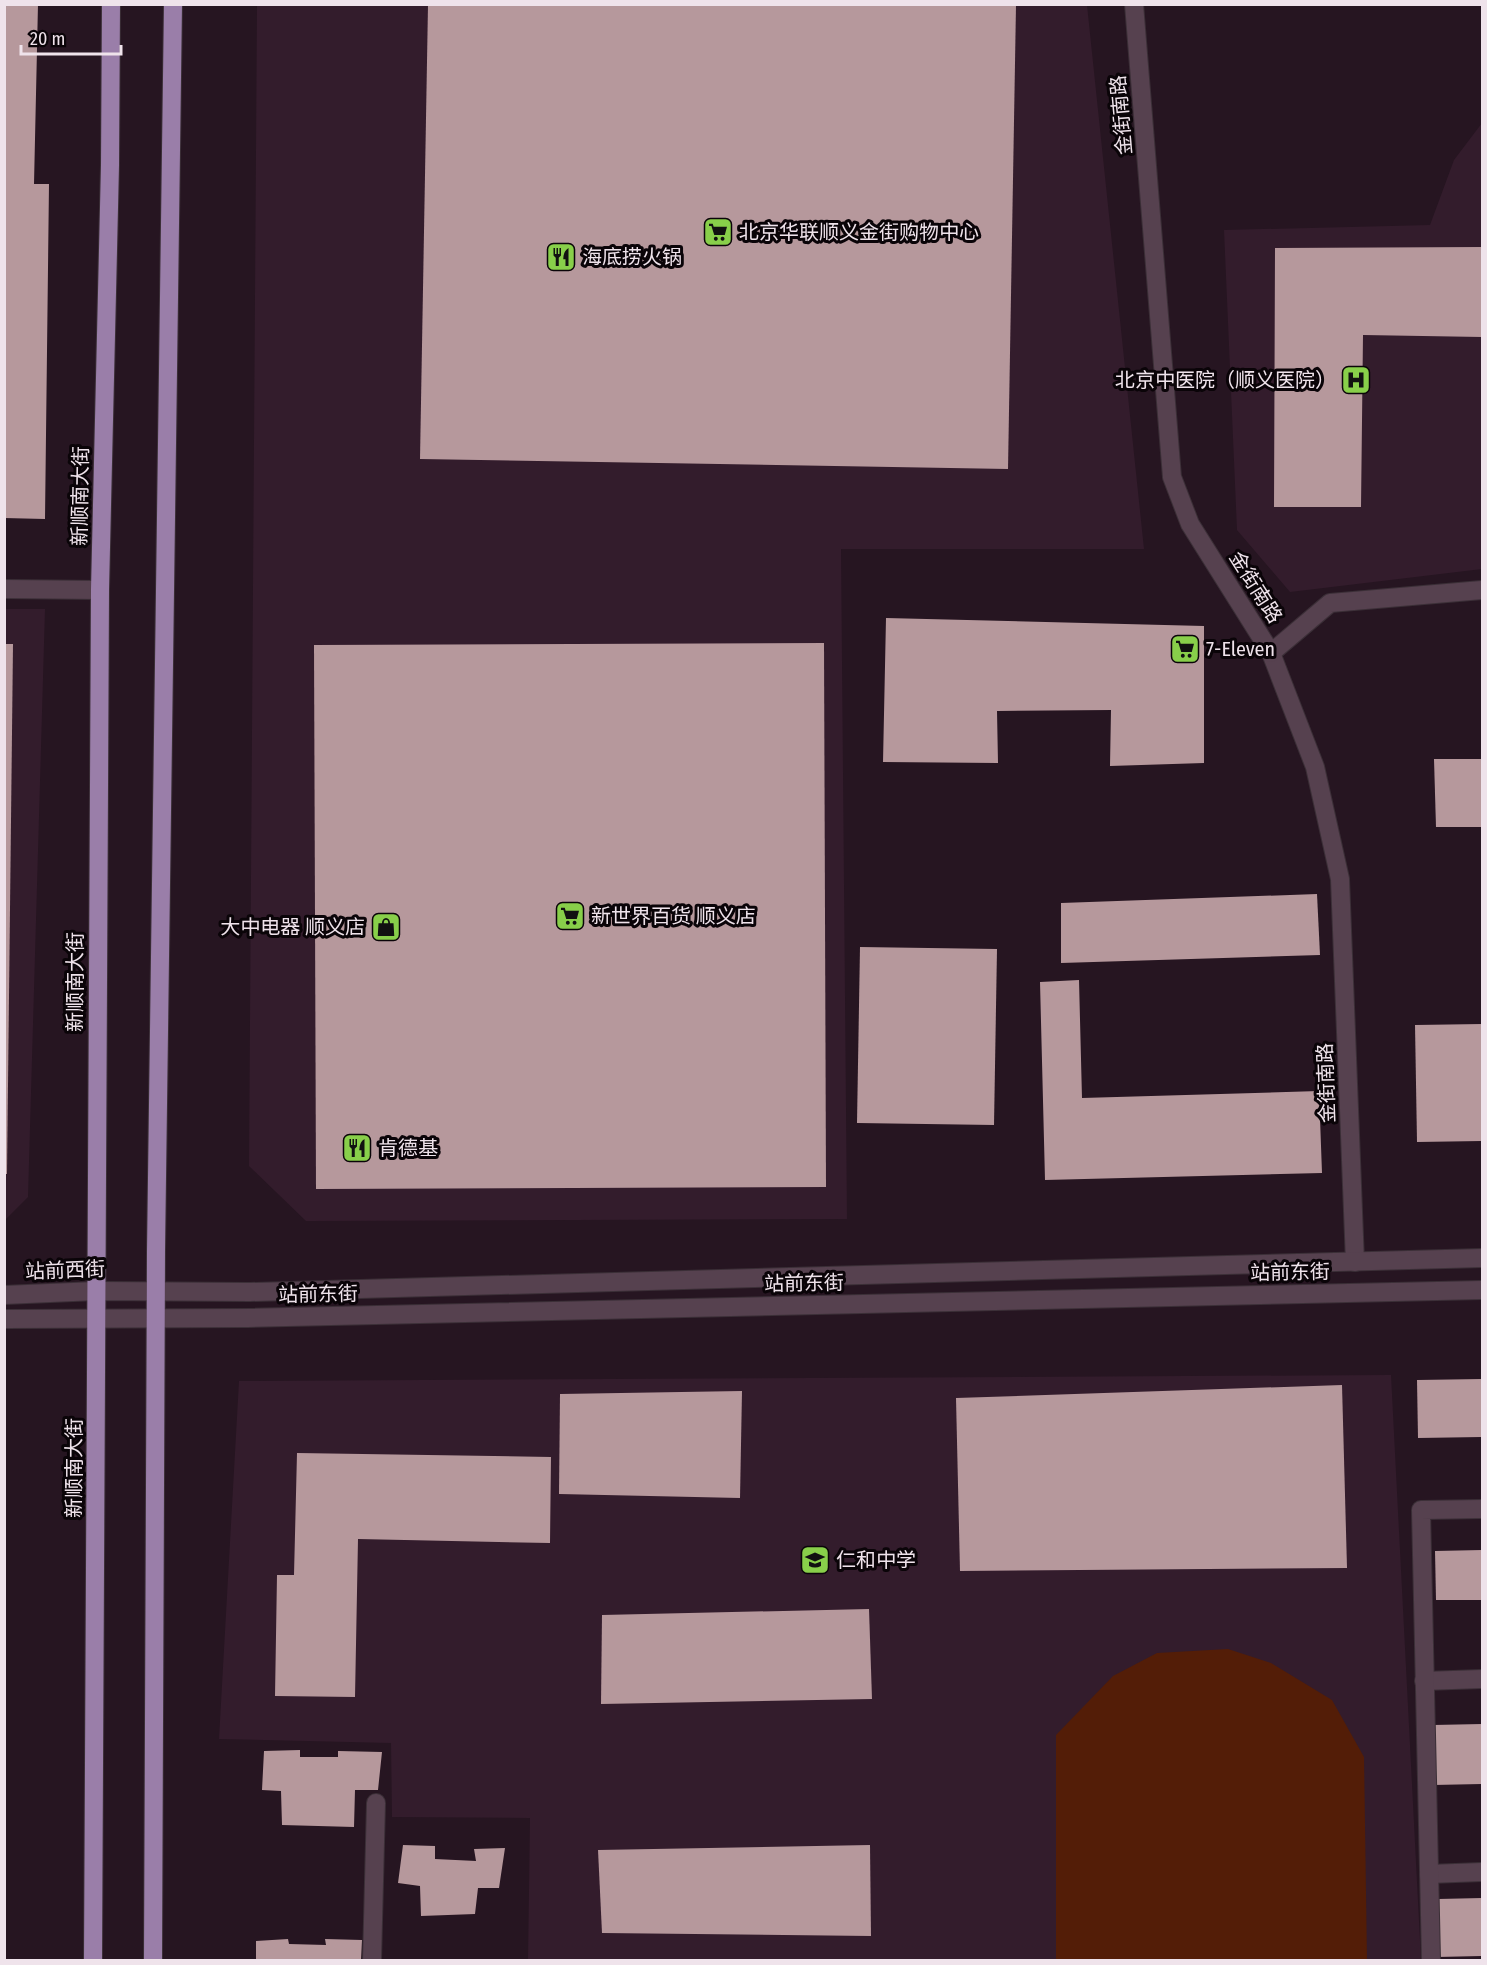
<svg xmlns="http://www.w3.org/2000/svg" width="1487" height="1965" font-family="'Fira Sans Condensed','Noto Sans SC',sans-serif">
  <rect width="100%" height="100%" fill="#261521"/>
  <g fill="#331c2c">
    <path d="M257 5H1087L1144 549H841L847 1219 306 1221 249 1166Z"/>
    <path d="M1482 123V569L1290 592 1237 530 1224 230 1430 225 1454 160Z"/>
    <path d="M5 609H45L28 1197 5 1220Z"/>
    <path d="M1391 1375 1421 1960H528L530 1818 392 1817 391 1743 219 1739 239 1381Z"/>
  </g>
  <path fill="#531d07" d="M1228 1649 1271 1663 1332 1700 1364 1757 1367 1960H1056V1735L1113 1676 1157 1653Z"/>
  <g fill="#b6989c">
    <path d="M4 4H38L34 184H49L45 519 4 518Z"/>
    <path d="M428 5H1016L1008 469 420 459Z"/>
    <path d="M1482 247V337L1363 335 1361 507H1274L1275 248Z"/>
    <path d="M886 618 1204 626V763L1110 766 1111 710 997 711 998 763 883 762Z"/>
    <path d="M824 643 826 1187 316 1189 314 645Z"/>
    <path d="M4 644H13L7 1174H4Z"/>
    <path d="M1434 759H1482V827H1436Z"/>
    <path d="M1317 894 1320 955 1061 963V903Z"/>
    <path d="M860 947 997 949 994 1125 857 1123Z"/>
    <path d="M1079 980 1082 1098 1319 1091 1322 1173 1045 1180 1040 982Z"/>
    <path d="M1482 1024V1141L1417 1142 1415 1025Z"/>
    <path d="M1482 1379V1437L1418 1438 1417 1380Z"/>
    <path d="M1342 1385 1347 1568 960 1571 956 1398Z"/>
    <path d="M742 1391 740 1498 559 1494 560 1394Z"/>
    <path d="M297 1453 551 1457 550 1543 358 1539 355 1697 275 1696 277 1575H294Z"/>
    <path d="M1482 1550V1600H1436L1435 1551Z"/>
    <path d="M869 1609 872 1699 601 1704 602 1615Z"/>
    <path d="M1482 1724V1784L1433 1785V1725Z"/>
    <path d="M300 1750V1757H338V1751L382 1752 378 1790H355L354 1827 282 1825 281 1791 262 1790 264 1751Z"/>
    <path d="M403 1845 435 1846V1859L476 1861 474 1849 505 1848 499 1888H478L475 1914 421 1916 420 1886 398 1883Z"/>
    <path d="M870 1845 871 1936 602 1933 598 1850Z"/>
    <path d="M1482 1898V1956L1437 1957 1438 1899Z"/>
    <path d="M288 1939 289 1944 326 1945 325 1939 362 1940 361 1960H256V1941Z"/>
  </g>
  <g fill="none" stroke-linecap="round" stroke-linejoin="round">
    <g stroke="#3b2f37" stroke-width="20">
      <g id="minor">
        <path d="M1134 4 1172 477 1190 524 1271 653 1315 767 1340 879 1355 1262"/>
        <path d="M4 589 100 590"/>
        <path d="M1271 653 1330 603 1482 590"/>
        <path d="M4 1295 96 1291 250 1292 1482 1258"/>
        <path d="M4 1319 248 1318 1482 1290"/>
        <path d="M1424 1681 1482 1679"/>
        <path d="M1429 1874 1482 1872"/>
        <path d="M372 1960 376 1803"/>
        <path d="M1431 1960 1421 1510 1482 1509"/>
      </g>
    </g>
    <g stroke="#3b2f37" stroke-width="20">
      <g id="major">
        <path d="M93 1960 100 590 110 165 111 4"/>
        <path d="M153 1960 156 1251 173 4"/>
      </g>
    </g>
    <use href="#minor" stroke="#56414f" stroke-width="18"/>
    <use href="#major" stroke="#9a7ea9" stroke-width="18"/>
  </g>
  <defs>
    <g id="supermarket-square" transform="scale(1.5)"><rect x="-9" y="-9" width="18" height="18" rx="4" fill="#88cf4a" stroke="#0a0408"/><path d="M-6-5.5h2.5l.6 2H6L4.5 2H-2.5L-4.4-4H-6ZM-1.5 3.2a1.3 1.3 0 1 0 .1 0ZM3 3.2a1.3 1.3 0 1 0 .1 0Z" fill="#111"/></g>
    <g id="restaurant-square" transform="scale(1.5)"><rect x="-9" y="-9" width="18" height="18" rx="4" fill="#88cf4a" stroke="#0a0408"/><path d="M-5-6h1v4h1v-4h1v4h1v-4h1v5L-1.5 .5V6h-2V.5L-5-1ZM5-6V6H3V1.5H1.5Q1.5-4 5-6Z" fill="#111"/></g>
    <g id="hospital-square" transform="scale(1.5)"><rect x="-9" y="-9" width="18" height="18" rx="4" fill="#88cf4a" stroke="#0a0408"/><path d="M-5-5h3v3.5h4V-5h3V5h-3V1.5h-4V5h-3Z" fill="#111"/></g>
    <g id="shop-square" transform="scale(1.5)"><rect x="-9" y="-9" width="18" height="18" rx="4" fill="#88cf4a" stroke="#0a0408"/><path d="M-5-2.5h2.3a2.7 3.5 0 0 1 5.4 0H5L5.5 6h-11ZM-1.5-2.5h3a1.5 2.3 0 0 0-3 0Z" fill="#111"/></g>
    <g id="school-square" transform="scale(1.5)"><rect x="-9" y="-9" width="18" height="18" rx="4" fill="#88cf4a" stroke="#0a0408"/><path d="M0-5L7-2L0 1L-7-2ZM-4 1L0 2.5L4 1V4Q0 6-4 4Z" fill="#111"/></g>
  </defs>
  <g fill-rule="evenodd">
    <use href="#supermarket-square" x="718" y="232"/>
    <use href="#restaurant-square" x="561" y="257"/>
    <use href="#hospital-square" x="1356" y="380"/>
    <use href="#supermarket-square" x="1185" y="649"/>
    <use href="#supermarket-square" x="570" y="916"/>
    <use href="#shop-square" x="386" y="927"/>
    <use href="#restaurant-square" x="357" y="1148"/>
    <use href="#school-square" x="815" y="1560"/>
  </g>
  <g text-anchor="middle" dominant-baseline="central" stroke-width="6" stroke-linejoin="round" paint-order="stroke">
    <g font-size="20" fill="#efe3eb" stroke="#0a0408">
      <text transform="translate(1121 115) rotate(-95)">金街南路</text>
      <text transform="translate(80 496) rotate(-89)">新顺南大街</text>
      <text transform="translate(1256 587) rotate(58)">金街南路</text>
      <text transform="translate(75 982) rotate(-90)">新顺南大街</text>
      <text transform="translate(1326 1083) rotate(-92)">金街南路</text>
      <text transform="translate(65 1270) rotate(-2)">站前西街</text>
      <text transform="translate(1290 1272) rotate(-1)">站前东街</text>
      <text transform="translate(804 1283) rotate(-1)">站前东街</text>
      <text transform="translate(318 1294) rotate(-1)">站前东街</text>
      <text transform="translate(74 1468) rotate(-90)">新顺南大街</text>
    </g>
    <g font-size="20" fill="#efe3eb" stroke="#0a0408" text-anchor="start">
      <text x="739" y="232">北京华联顺义金街购物中心</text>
      <text x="582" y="257">海底捞火锅</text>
      <text x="1335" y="380" text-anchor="end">北京中医院（顺义医院）</text>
      <text x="1206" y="649">7-Eleven</text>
      <text x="591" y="916">新世界百货 顺义店</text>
      <text x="365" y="927" text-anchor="end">大中电器 顺义店</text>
      <text x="378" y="1148">肯德基</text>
      <text x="836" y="1560">仁和中学</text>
    </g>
  </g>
  <rect width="1487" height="1965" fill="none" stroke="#efe3eb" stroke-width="12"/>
  <path d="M21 45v9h100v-9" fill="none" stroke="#efe3eb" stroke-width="3"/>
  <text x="30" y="45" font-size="18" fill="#efe3eb" stroke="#0a0408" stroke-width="4.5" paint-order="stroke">20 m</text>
</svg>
